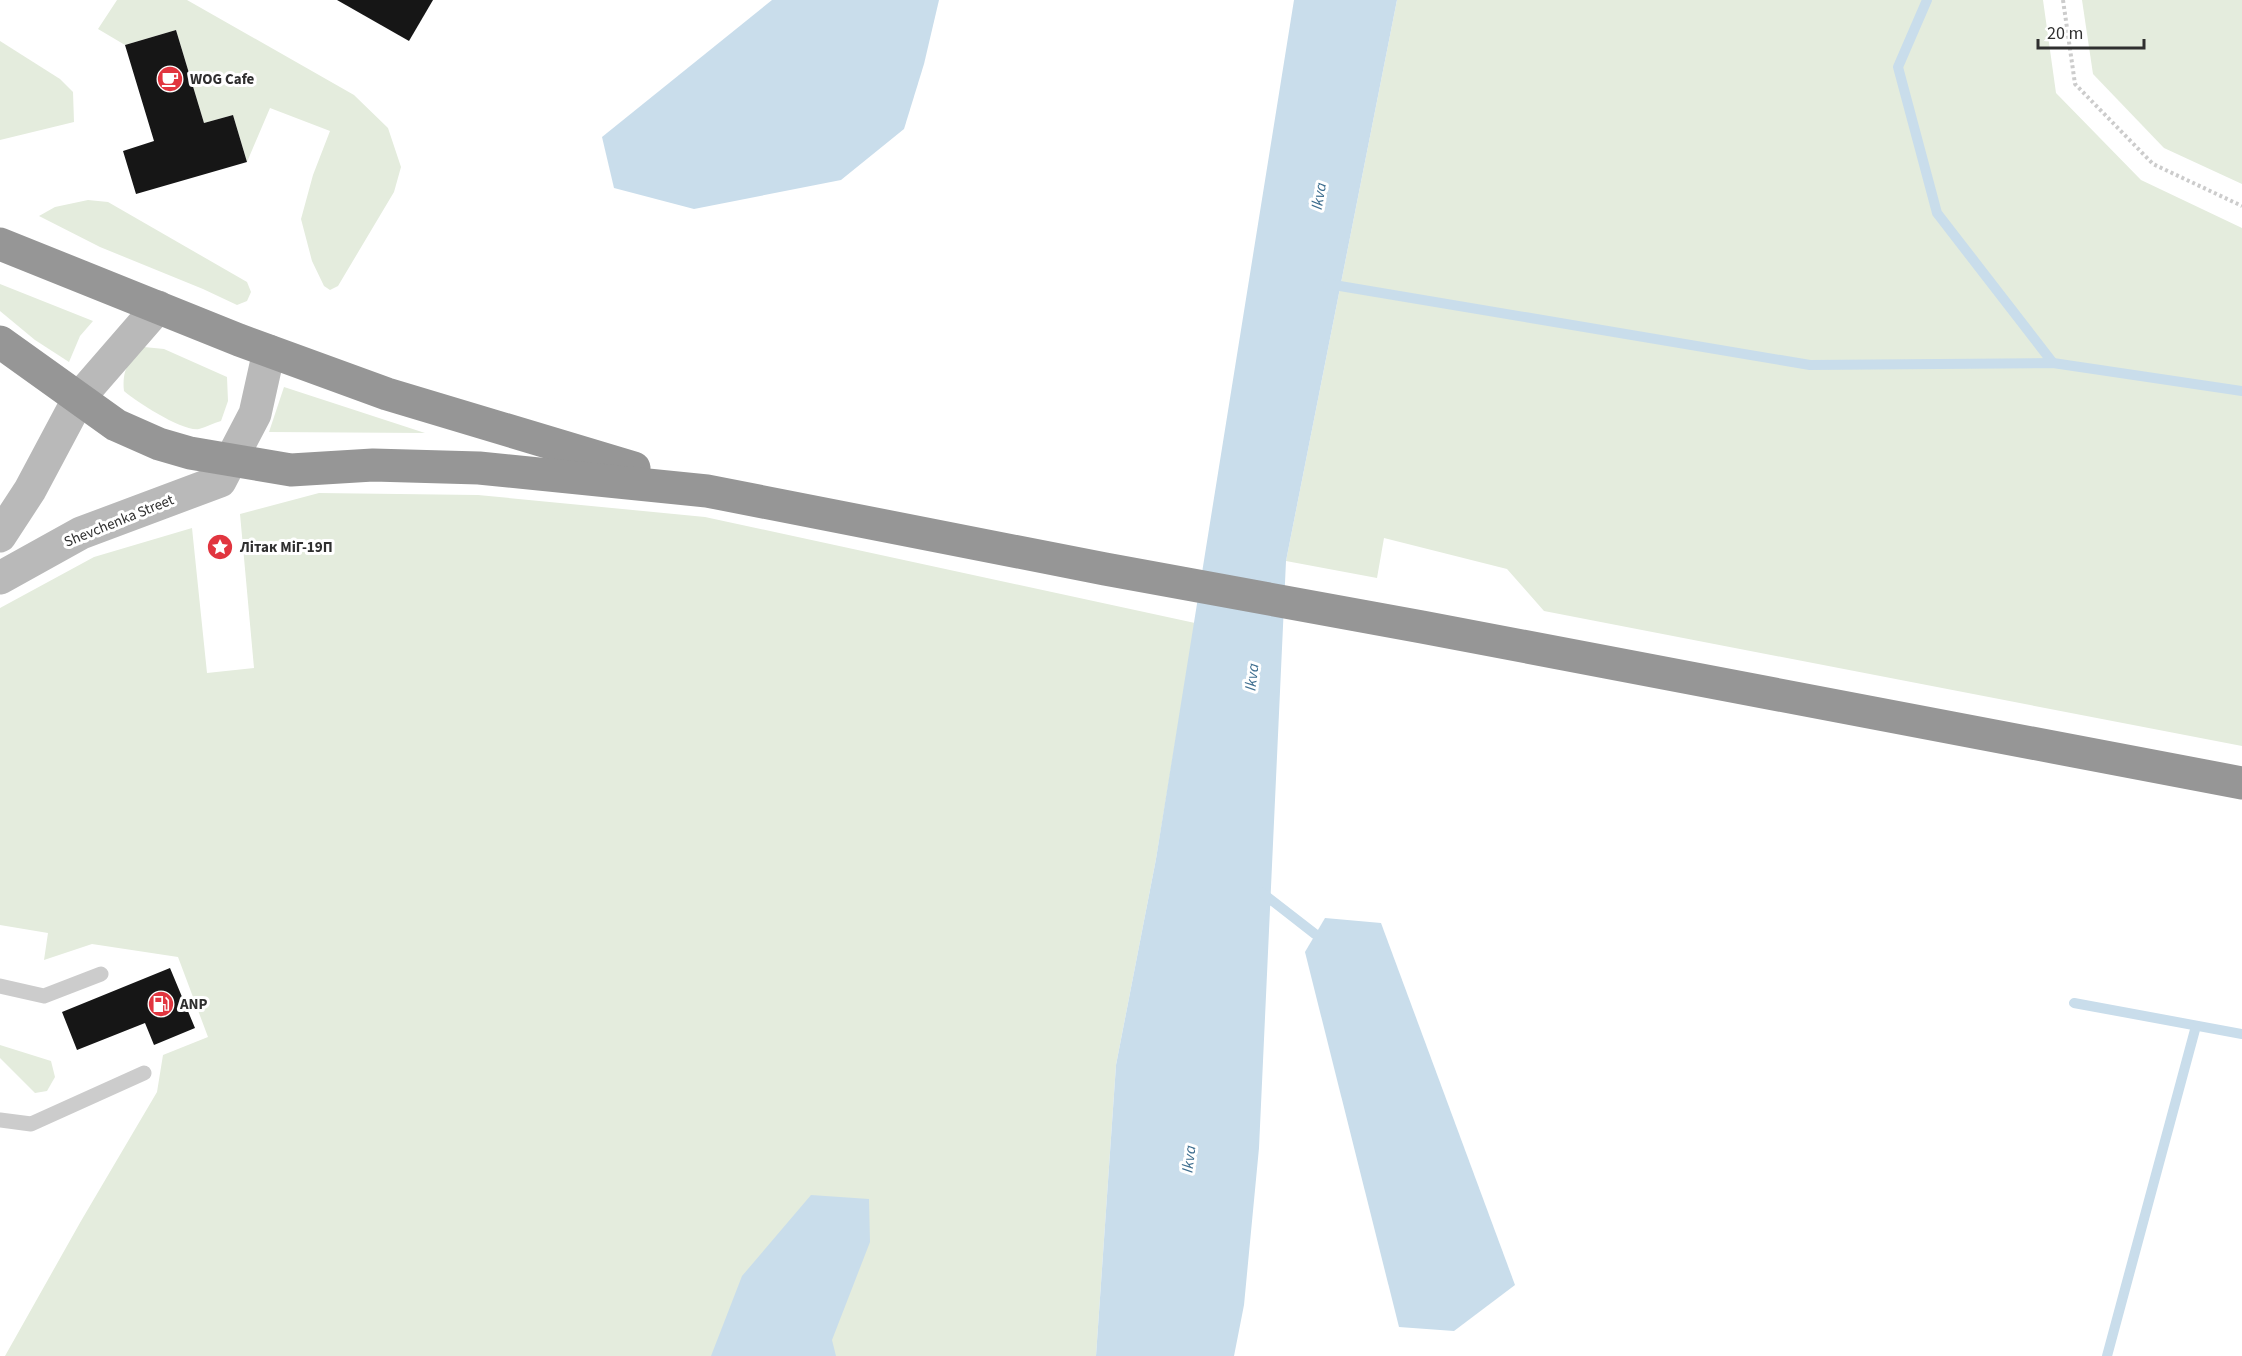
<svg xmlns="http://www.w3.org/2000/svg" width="2242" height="1356" font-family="'Source Sans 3',sans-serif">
  <rect width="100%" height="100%" fill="#fff"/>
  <g fill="#e4ecdd">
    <path d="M117 0H187L354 95 388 128 401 167 394 192 338 286 330 290 324 286 312 261 301 219 313 175 330 131 270 108 247 162 233 115 204 123 176 30 125 45 98 29Z"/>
    <path d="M1397 0H2043L2056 93 2141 180 2242 228V746L1544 611 1507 569 1384 538 1377 578 1286 561Z"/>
    <path d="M2082 0H2242V184L2164 148 2093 74Z"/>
    <path d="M0 41 60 79 73 92 74 122 0 140Z"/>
    <path d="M88 200 108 202 247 282 251 292 247 301 237 305 203 289 100 247 39 216 55 207Z"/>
    <path d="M0 284 93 321 80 336 69 362 35 340 0 311Z"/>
    <path d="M144 347 164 349 227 377 228 401 221 421C214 423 206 427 199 429 183 432 137 402 124 391 122 370 128 361 144 347Z"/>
    <path d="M284 387 425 433 269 432Z"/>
    <path d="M319 493 478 495 705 517 1195 623 1156 859 1116 1065 1096 1356H5L81 1221 157 1092 163 1055 208 1037 178 957 92 944 44 960 48 933 0 925V608L94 557 192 528 207 673 254 668 240 514Z"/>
    <path d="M0 1045 51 1061 55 1077 47 1091 35 1093 0 1058Z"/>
  </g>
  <g fill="#c9ddeb">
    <path d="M772 0H939L924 64 904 129 841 180 694 209 614 188 602 137Z"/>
    <path d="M1294 0H1397L1286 561 1259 1148 1244 1305 1234 1356H1096L1116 1065 1156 859Z"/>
    <path d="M1325 918 1381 923 1515 1285 1454 1331 1399 1327 1305 952Z"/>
    <path d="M811 1195 869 1199 870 1242 832 1340 836 1356H711L742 1276Z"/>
  </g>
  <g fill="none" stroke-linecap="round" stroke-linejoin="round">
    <g stroke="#c9ddeb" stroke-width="10">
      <path d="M1927 0 1898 67 1937 213 2053 363"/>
      <path d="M1328 284 1810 365 2053 363 2242 391"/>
      <path d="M1261 892 1315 934"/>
      <path d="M2074 1003 2242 1034"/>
      <path d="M2107 1356 2196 1026"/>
    </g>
  </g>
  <g fill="#161616">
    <path d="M337 0H433L409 41Z"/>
    <path d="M176 30 204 123 233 115 247 162 136 194 123 151 154 141 125 45Z"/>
    <path d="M170 968 195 1028 154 1045 145 1023 77 1050 62 1012Z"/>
  </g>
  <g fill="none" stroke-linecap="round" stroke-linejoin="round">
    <path stroke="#ccc" stroke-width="4" stroke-dasharray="3 3" stroke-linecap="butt" d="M2063 0 2075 84 2153 164 2242 206"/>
    <g stroke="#ccc" stroke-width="15">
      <path d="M0 986 44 996 101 974"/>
      <path d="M0 1120 31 1124 144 1073"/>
    </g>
    <g stroke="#b9b9b9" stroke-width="33">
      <path d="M0 536 30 490 79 398 158 307"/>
      <path d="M0 578 81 533 220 481 255 414 269 351"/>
    </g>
    <g stroke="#969696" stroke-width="33">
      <path d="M0 244 239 340 387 394 634 468"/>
      <path d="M0 342 116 425 159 444 190 453 291 470 373 465 479 468 707 491 1105 569 1422 627 2242 783"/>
    </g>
  </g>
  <defs>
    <g id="cafe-disc" transform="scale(1.35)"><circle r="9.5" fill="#e1353f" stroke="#fff"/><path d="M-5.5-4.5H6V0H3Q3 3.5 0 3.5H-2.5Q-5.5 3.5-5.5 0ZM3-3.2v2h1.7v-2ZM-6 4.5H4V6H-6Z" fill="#fff"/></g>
    <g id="sight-disc" transform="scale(1.35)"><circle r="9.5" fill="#e1353f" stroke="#fff"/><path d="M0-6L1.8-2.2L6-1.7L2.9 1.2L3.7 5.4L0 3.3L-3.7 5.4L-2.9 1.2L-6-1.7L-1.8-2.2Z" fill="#fff"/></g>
    <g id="fuel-disc" transform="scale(1.35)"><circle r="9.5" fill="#e1353f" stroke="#fff"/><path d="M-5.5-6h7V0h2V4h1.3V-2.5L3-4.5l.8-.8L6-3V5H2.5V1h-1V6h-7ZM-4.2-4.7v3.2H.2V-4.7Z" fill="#fff"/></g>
  </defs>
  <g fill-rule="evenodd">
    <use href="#cafe-disc" x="170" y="79"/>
    <use href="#sight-disc" x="220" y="547"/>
    <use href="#fuel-disc" x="161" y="1004"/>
  </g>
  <g text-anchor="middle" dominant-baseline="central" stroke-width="6" stroke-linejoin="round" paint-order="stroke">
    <g font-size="15" font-weight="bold" fill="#2f2f2f" stroke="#fff" text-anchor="start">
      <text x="190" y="79">WOG Cafe</text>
      <text x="240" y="547">Літак МіГ-19П</text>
      <text x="180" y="1004">ANP</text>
    </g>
    <g font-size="15" fill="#2f2f2f" stroke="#fff">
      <text transform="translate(119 521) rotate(-22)">Shevchenka Street</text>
    </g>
    <g font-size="16" font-style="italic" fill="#3e6e8f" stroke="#fff">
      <text transform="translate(1319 196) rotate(-80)">Ikva</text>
      <text transform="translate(1252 677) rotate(-83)">Ikva</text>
      <text transform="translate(1189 1159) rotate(-83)">Ikva</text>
    </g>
  </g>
  <path d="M2038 39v9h106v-9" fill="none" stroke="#2f2f2f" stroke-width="3"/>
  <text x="2047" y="39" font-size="18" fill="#2f2f2f" stroke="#ffffff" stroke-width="4.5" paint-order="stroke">20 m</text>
</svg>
